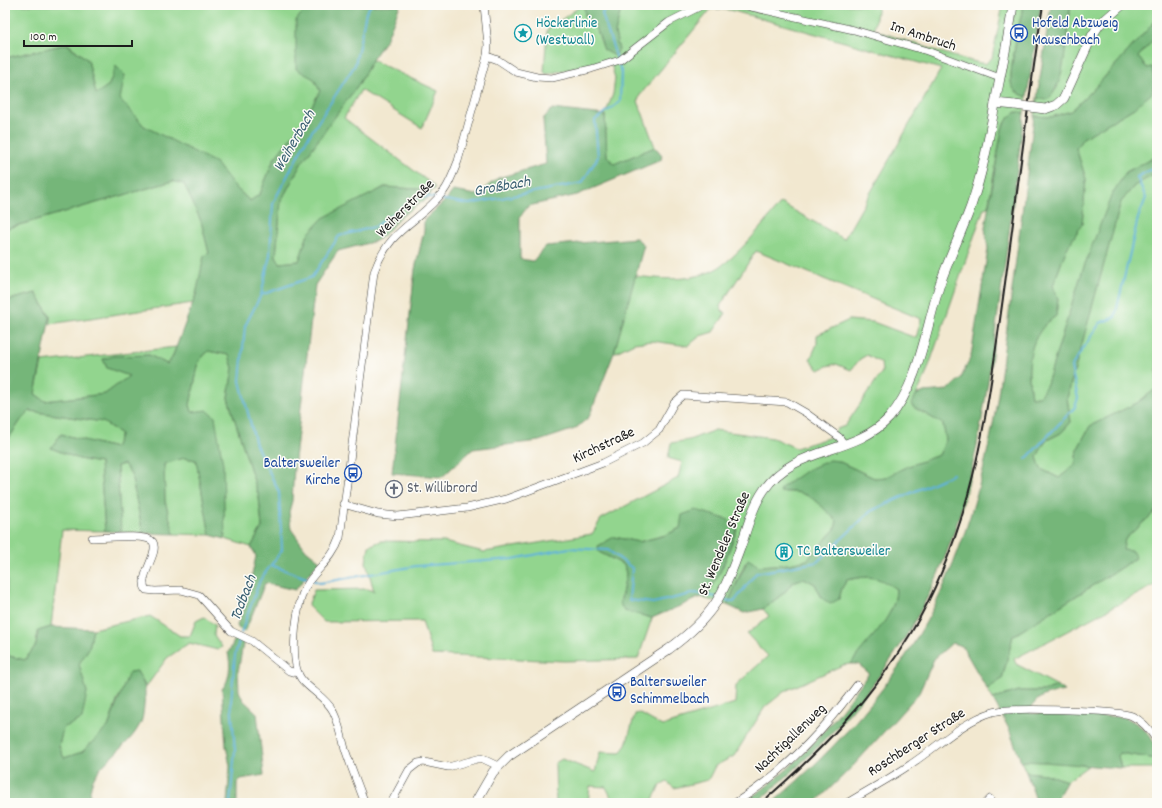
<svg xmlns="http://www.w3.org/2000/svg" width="1162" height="808" font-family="Dekko,sans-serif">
  <rect width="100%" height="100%" fill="#fdfcf7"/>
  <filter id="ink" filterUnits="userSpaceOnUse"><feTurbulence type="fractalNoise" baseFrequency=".025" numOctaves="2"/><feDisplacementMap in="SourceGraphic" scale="8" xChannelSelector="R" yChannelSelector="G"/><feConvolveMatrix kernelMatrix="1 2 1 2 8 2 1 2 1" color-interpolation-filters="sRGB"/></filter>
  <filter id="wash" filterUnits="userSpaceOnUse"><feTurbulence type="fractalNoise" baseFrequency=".012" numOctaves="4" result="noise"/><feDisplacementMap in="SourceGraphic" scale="16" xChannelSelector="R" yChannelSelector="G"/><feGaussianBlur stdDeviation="0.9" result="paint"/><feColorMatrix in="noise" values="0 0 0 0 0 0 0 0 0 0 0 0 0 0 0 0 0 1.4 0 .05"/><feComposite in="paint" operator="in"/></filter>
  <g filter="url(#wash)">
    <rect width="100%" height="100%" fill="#f2e8d0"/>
    <g fill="#92d58e" stroke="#577855">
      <path d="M11 5H309L314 79 320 91 303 122 274 159 260 194 250 201 237 189 179 145 144 126 119 99 125 75 116 67 109 85 96 94 88 60 68 44 5 58V22Z"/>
      <path d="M582 5H584L585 16 596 27 604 50H619L615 33 622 5H878L874 30 959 58 985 64 992 58 1003 5H1023C1021 21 1007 75 1012 86 1015 92 1020 94 1027 97L1024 113 1016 112 1009 117 1002 129 988 207 984 208 925 377 912 404 913 407 943 424 946 440 939 455 906 467 887 477 874 478 838 461 780 492C812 490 815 500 837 521L835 529 807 560 790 564 759 566 745 563 727 605 706 599 722 568 737 530 680 528 666 535 638 542 614 537 599 546V552L624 565 626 574 620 604 624 610 652 618 638 659 564 661 432 655 422 621 324 622 308 606 314 590 368 589 374 591 366 562 369 546 381 541 444 542 484 552 592 534 601 519 678 478 682 462 668 458 671 443 689 440 715 430 773 438 796 448 831 437 837 429 845 426 882 372 881 363 867 355 860 359 851 370 836 364 827 366 819 370 810 360 817 344V335L849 320 873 322 916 338 921 319 756 251 720 306 722 311 726 313 713 332 700 336 688 346 652 341 634 343 614 353 635 276C661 279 689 282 714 270 735 260 765 222 781 203L844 239 941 69 730 10 711 9 640 95 638 101 655 147 614 164 607 156 605 115 613 94 615 78 610 61 546 74 544 72 547 30Z"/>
      <path d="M1071 5H1157V19L1092 91 1071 111 1051 117 1034 116 1037 98 1047 100 1057 88 1063 65Z"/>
      <path d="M1157 35V156L1126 172 1083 269 1047 384 1039 398 1031 397C1026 366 1027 334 1056 316L1058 299 1053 286 1066 250 1082 224 1086 179 1076 148 1083 138 1134 108 1152 67 1147 68 1138 57Z"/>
      <path d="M372 60 438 91 422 128 361 90 344 118 433 185 435 189 432 190 384 187 308 234 299 261 280 263 276 256 281 201 301 164 360 82Z"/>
      <path d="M1157 173V388L1137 403 1090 426 1077 450 1075 465 1059 478 1041 469 1037 457 1045 441 1061 433 1071 422 1067 398 1121 202 1134 186Z"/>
      <path d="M173 181 184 184 201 221 209 253 193 303 50 324V316L36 293 5 301V229Z"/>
      <path d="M176 347 172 358 167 364 149 355 103 359 107 368 130 376 105 394 45 401 35 394 42 362Z"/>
      <path d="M208 351 229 355 233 368 228 398 259 497 262 527 251 547 225 539 223 525 190 405 199 361Z"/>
      <path d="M30 411 103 422 121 434 115 448 61 434 51 448 79 459 100 463 105 531 62 530 51 627 38 631 36 645 25 660 9 656 5 647 7 577 5 573V444L21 420Z"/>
      <path d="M184 458 196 460 210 535 174 534 165 501 164 464Z"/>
      <path d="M124 464 131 474 143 533 121 532 117 466Z"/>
      <path d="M1157 510V584L1014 659 1016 664 1058 686 1043 691H1019L993 699 987 689 1002 679 1013 636 1136 558 1122 550 1125 539Z"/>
      <path d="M862 577 881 578 896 589C896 619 866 641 851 664L843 665 785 691 765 707 734 756 715 766 708 780 674 788 667 782 660 786 651 803H614L606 787 590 786 588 803H556L555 763 562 759 595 772 600 752 620 753 626 745 635 714 639 713 662 726 735 703 736 685 768 656 747 634 769 616 763 609 784 593 793 582 804 578 815 584 822 598 839 599 842 588 847 580Z"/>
      <path d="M150 616 180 636H190L196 621 204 617 215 625 214 635 222 647 218 650 189 643 167 658 146 687 137 672 118 698 108 727 82 752 64 758 59 746 63 727 87 692 78 664 89 648 93 629Z"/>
      <path d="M1120 753 1157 759V768H1121L1118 756Z"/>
      <path d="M1021 761 1062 762 1088 766 1067 781 1045 774 1026 772Z"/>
    </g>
    <g fill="#75b679" stroke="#48694a">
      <path d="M400 5 387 38 372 60 360 82 301 164 281 201 276 256 280 263 299 261 308 234 323 218 385 187 432 190 429 197 399 218 386 233 376 241 338 251 315 285 294 468 292 501 289 512 291 529 306 550 320 561 295 590 265 583 245 632 238 628 237 625 246 604 256 556 251 547 262 527 259 497 228 398 233 368 229 355 208 351 199 361 190 405 192 412 207 410 215 417 223 464 225 539 210 535 196 460 184 458 164 464 165 501 174 534 143 533 131 474 124 464 117 466 121 532 105 531 100 463 79 459 51 448 61 434 115 448 121 434 103 422 30 411 21 420 5 444V301L36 293 50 317 35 394 45 401 105 394 129 376 107 368 103 359 114 356 149 355 167 364 172 358 196 295 204 256 209 253 201 221 184 184 173 181 5 229V58L67 44 88 60 96 94 109 85 116 66 125 75 120 99 144 126 216 163 237 189 250 201 260 194 274 159 303 122 320 91 314 79 296 69V20L308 6Z"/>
      <path d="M584 5H622L615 33 619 50 615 56 604 50 596 27 585 16Z"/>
      <path d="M1023 5H1041L1027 97C1020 94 1015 92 1012 86 1007 75 1021 21 1023 5Z"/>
      <path d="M1051 5H1071C1065 31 1068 83 1047 100L1037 98Z"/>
      <path d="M1157 19V35L1138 57 1147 68 1152 67 1155 83 1151 94 1134 108 1083 138 1076 148 1086 179 1082 224 1066 250 1053 286 1058 299 1056 316C1028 334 1026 366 1031 397H1039L1047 384 1083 269 1112 194 1126 172 1157 156V173L1134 186 1121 202 1067 398 1071 422 1061 433 1045 441 1037 457 1041 469 1059 478 1075 465 1077 450 1090 426 1137 403 1157 388V510L1125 539 1123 550 1132 551 1136 558 1013 636 1002 679 987 689 962 646 952 643 934 659 919 693 854 765 815 803H772C837 748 895 684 934 607 963 548 982 484 994 419 1000 386 1003 353 1008 320 1017 252 1026 184 1034 116L1051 117 1071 111 1092 91Z"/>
      <path d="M552 109 605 115 607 156 614 164 655 147 662 155 661 160 577 195 528 206 520 217V259L533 261 546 246 636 238 644 245 614 353 589 417 575 429 539 441 473 449 442 477 392 473 415 269 424 231V220L446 200 453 191 476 195 498 178 546 164 543 119Z"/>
      <path d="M1016 112 1024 113C1016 182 1007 251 997 319 982 429 967 534 909 631 869 699 816 753 756 803H742C795 771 833 723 869 673L858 664H851C865 641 896 619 896 589 877 576 870 575 847 580L842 588 839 599 830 604 822 598 815 584 804 578 793 582 784 593 763 609 744 613 727 605 748 559 759 566 790 564 807 560 835 529 837 521C815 501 811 490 780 492L781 488 807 470 830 460 838 461 874 478 886 477 906 467 939 455 946 440 943 424 913 407 912 404 916 395 924 392 948 390 961 378 971 356 988 249 985 228 1002 129 1009 117Z"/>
      <path d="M696 510 729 520 737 529 722 568 706 599 701 597 652 618 624 611 620 604 626 574 624 565 599 552 598 546 614 537 639 542 666 535 680 528 682 515Z"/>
      <path d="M51 627 93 629 89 648 79 664 87 692 82 719 63 728 59 746 64 758 82 752 108 727 129 672 137 671C146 687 146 688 144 706 143 713 143 720 139 726 125 754 83 767 91 803H5V647L9 656 25 660 36 645 38 631Z"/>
      <path d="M236 637 244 639 238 672 239 691 243 700 257 713 264 775 241 779 237 783V803H227L230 766 226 746 222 689C230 681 231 664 228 653Z"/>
      <path d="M1058 686 1065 691C1047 694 1036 695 1029 713L1124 717C1142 725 1157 737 1157 759L1120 753 1118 756 1121 768C1088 766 1055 762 1021 761L1008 727 993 699 1019 691H1043Z"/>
      <path d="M1026 772 1045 774 1067 781 1054 803H1037Z"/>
    </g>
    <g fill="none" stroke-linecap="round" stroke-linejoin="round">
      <g stroke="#5fb2db" stroke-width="2">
        <path d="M440 199 469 204 582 183 598 157 595 120 620 102 621 71 602 14 606 5"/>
        <path d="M261 295 312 277 339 236 374 227 414 199 421 196 436 198"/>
        <path d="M1026 459 1075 407 1078 398 1071 367 1100 323 1115 317 1138 218 1146 198 1137 177 1157 166"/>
        <path d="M271 565 309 579"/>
        <path d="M313 580 320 583 416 566 513 559 569 548 608 550 632 568 629 600 653 603 696 593 716 597"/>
        <path d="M722 599 734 602 756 573 817 562 871 511 953 474"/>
        <path d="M241 633 260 580 282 550 279 492 256 445 240 381 245 326 261 295 270 255 273 203 307 139 355 65 366 12 371 5"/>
        <path d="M230 803 235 750 231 702 235 655 240 637"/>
      </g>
    </g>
  </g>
  <g filter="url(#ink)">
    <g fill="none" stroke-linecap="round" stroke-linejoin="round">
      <g stroke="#3c3b37" stroke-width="8">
        <g id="minor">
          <path d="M742 5 854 30 927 51 1000 78"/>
          <path d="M487 56 498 60 516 72 537 77 552 78 591 69 620 60 669 22 703 5"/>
          <path d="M343 504 378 514 398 516 467 508 506 499 603 463 643 443 659 430 674 403 683 395 787 402 806 413 839 437 845 445"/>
          <path d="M92 538C103 538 147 533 153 542 160 553 137 577 146 590L155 591 181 590 199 595 231 631 252 641 289 671 298 673"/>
          <path d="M365 803C358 785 351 767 345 749 342 736 339 723 333 711 327 699 312 691 303 681 288 665 296 615 302 595 309 573 332 563 340 538L374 272C390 227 418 224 444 191 450 183 454 171 458 161L487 56 488 45 484 5"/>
          <path d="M391 803 409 770 418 763 424 762 448 767 481 758 498 766"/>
          <path d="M735 803C784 773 823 731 857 685"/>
          <path d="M847 803C868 790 891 778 911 764 937 747 963 721 993 712 1007 707 1119 710 1132 716 1143 721 1151 731 1157 741"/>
          <path d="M986 803 990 799"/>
        </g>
      </g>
      <g stroke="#3c3b37" stroke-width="10">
        <g id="secondary">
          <path d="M995 103 1015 105"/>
          <path d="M1045 109 1056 105 1064 98 1092 36 1099 25 1122 5"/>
          <path d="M475 803 493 772 509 756 669 649C714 616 723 596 742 543 748 525 753 506 764 490 795 445 853 456 889 418 920 383 926 325 941 281 950 256 962 231 971 206 984 169 990 131 997 93 1003 63 1009 34 1013 5"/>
        </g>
      </g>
      <use href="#minor" stroke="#fff" stroke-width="7"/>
      <use href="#secondary" stroke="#fff" stroke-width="9"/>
      <path stroke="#1c1c1c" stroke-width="2" d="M761 803C819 753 871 699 911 633 972 530 986 421 1002 305 1016 205 1027 105 1043 5"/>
      <g stroke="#3c3b37" stroke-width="10" stroke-linecap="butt">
        <path id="secondary-bridge" d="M1015 105 1045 109"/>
      </g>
      <use href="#secondary-bridge" stroke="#fff" stroke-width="9"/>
    </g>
  </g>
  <defs>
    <g id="sight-ring" transform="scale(0.9)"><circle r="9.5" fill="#fdfcf7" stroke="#0f9aa8" stroke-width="1.5"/><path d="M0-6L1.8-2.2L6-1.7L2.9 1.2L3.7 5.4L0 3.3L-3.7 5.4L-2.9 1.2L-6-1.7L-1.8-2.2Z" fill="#0f9aa8"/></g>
    <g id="bus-ring" transform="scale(0.9)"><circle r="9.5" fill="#fdfcf7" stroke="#1a4fb4" stroke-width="1.5"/><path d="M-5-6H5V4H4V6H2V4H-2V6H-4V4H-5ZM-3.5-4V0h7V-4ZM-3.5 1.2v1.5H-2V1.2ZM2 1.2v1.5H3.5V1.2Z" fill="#1a4fb4"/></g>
    <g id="church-ring" transform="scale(0.9)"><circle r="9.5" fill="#fdfcf7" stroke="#6b7280" stroke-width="1.5"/><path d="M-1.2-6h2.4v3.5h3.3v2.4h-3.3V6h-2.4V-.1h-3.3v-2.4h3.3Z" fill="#6b7280"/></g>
    <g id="building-ring" transform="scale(0.9)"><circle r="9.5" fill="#fdfcf7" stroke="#0f9aa8" stroke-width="1.5"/><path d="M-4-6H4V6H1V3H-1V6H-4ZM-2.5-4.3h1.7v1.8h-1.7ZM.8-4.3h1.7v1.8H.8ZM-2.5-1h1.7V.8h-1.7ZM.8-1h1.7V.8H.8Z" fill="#0f9aa8"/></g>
  </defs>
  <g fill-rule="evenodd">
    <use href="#sight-ring" x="523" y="33"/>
    <use href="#bus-ring" x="1019" y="33"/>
    <use href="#bus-ring" x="353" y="473"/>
    <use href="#church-ring" x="394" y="489"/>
    <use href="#building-ring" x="784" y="552"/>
    <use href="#bus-ring" x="617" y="692"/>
  </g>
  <g text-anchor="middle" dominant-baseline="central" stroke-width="3" stroke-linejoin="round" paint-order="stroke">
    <g font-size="15" fill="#0d838f" stroke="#fdfcf7" text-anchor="start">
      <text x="536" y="24">Höckerlinie<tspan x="536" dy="17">(Westwall)</tspan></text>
      <text x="797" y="552">TC Baltersweiler</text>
    </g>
    <g font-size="15" fill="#164399" stroke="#fdfcf7" text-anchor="start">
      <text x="1032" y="24">Hofeld Abzweig<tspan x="1032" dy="17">Mauschbach</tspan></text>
      <text x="340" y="464" text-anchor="end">Baltersweiler<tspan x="340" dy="17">Kirche</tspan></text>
      <text x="630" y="683">Baltersweiler<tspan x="630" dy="17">Schimmelbach</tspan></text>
    </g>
    <g font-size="15" fill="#1c1c1c" stroke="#fdfcf7">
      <text transform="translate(923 37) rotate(18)">Im Ambruch</text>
      <text transform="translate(406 209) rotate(-45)">Weiherstraße</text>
      <text transform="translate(604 446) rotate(-25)">Kirchstraße</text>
      <text transform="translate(725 544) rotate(-67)">St. Wendeler Straße</text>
      <text transform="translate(791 739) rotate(-44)">Nachtigallenweg</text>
      <text transform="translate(917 743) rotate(-33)">Roschberger Straße</text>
    </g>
    <g font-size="15" fill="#5b616d" stroke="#fdfcf7" text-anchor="start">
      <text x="407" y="489">St. Willibrord</text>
    </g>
    <g font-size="16" font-style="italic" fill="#3a6072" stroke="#fdfcf7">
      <text transform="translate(295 141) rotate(-60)">Weiherbach</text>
      <text transform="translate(502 187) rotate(-10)">Großbach</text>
      <text transform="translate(244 598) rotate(-69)">Todbach</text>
    </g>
  </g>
  <rect width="1162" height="808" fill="none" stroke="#fdfcf7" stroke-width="20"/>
  <path d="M24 40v6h108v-6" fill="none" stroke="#1c1c1c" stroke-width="2"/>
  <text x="30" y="40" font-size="12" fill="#1c1c1c" stroke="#fdfcf7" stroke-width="3" paint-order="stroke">100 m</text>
</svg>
